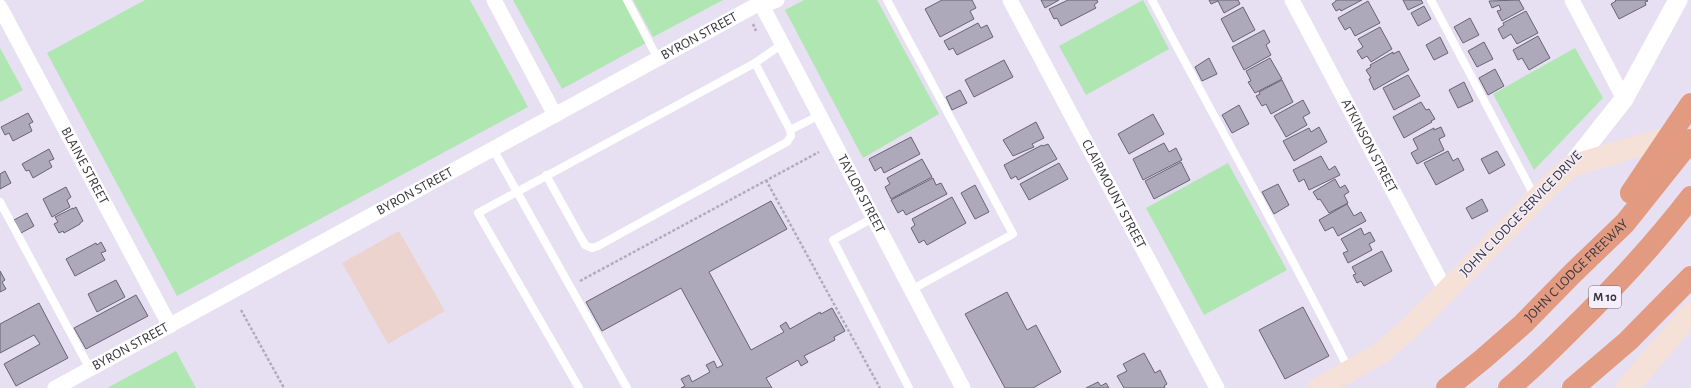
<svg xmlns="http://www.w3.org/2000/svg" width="1691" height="388" font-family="'Alegreya Sans',sans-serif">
  <rect width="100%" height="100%" fill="#e7e0f2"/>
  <path fill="#edd3ce" d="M399 231 445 311 388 344 342 263Z"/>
  <g fill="#afe6b2">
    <path d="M145 0H470L528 107 177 296 47 53Z"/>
    <path d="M513 0H623L646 43 562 89Z"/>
    <path d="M633 0H723L653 37Z"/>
    <path d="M804 0H877L939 114 863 158 785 10Z"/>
    <path d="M1143 0 1169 49 1086 95 1059 46Z"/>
    <path d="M0 48 23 90 0 102Z"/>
    <path d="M1575 48 1603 98 1534 170 1493 94Z"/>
    <path d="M1228 163 1287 270 1204 315 1146 208Z"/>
    <path d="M176 351 196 388H107Z"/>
  </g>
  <g fill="#ada9bb" stroke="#676474">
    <path d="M942 0H972L976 8 970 11 974 19 940 37 925 9Z"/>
    <path d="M1041 0H1059L1045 8Z"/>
    <path d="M1068 0H1097L1098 2 1094 5 1096 8 1061 26 1057 18 1054 19 1049 9Z"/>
    <path d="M1209 0H1238L1240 4 1224 13 1218 1 1211 4Z"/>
    <path d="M1336 0H1362L1341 11 1340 9 1336 11 1332 4 1336 1Z"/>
    <path d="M1403 0H1421L1423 3 1408 10Z"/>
    <path d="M1519 0 1524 9 1502 21 1497 11 1501 10 1499 5 1492 8 1489 1Z"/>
    <path d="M1615 0H1647L1648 1 1645 2 1646 5 1619 19 1611 4 1616 1Z"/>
    <path d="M1368 1 1380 23 1355 36 1350 27 1345 30 1338 18Z"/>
    <path d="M1424 6 1431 19 1418 26 1411 13Z"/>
    <path d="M1243 7 1255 30 1233 42 1221 19Z"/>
    <path d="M1526 11 1538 33 1517 44 1511 34 1503 39 1498 29 1504 25 1503 23Z"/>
    <path d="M1470 18 1479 35 1463 43 1454 27Z"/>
    <path d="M978 23 981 28 987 25 993 37 957 55 953 48 949 50 944 41Z"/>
    <path d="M1380 27 1392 49 1371 62 1367 56 1362 59 1357 51 1363 47 1358 39Z"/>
    <path d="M1264 30 1270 42 1266 45 1271 55 1244 70 1232 47Z"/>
    <path d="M1538 36 1550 58 1529 70 1522 58 1518 60 1513 50Z"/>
    <path d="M1440 37 1448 53 1434 60 1426 45Z"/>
    <path d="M1484 42 1493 59 1477 67 1468 51Z"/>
    <path d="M1399 51 1409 70 1374 90 1369 79 1371 78 1366 70 1371 67 1370 65 1393 52V54Z"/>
    <path d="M1209 58 1217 74 1202 81 1195 67Z"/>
    <path d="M1270 58 1282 79 1255 93 1248 82 1251 81 1246 71Z"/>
    <path d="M1004 60 1013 77 974 97 965 80Z"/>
    <path d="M1495 69 1504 86 1488 95 1479 78Z"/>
    <path d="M1408 75 1420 96 1394 110 1383 88Z"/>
    <path d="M1282 80 1293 102 1271 114 1266 104 1262 106 1256 96 1260 94 1259 92Z"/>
    <path d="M1464 82 1473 101 1458 108 1449 90Z"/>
    <path d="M960 90 967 103 952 110 946 97Z"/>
    <path d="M1303 100 1310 113 1303 117 1307 125 1286 137 1274 116Z"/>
    <path d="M1421 102 1426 110 1429 109 1435 119 1431 121 1432 122 1404 138 1393 117Z"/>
    <path d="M1239 105 1249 124 1232 133 1222 115Z"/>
    <path d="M28 113 33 122 29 124 32 131 13 141 9 133 5 135 1 127Z"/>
    <path d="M1153 114 1164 134 1129 154 1118 134Z"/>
    <path d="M1036 122 1044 138 1032 144 1034 147 1013 156 1003 140Z"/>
    <path d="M1319 127 1327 142 1294 161 1283 141 1309 128 1311 132Z"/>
    <path d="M1441 127 1445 136 1439 139 1444 150 1417 164 1411 153 1418 149 1413 139 1434 128V130Z"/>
    <path d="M911 137 920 154 884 173 881 167 875 171 869 159Z"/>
    <path d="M1164 143 1169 152 1176 148 1182 160 1143 180 1133 159Z"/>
    <path d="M1048 144 1057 159 1018 180 1016 176 1011 179 1004 165 1042 145 1043 146Z"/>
    <path d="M49 149 54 159 49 161 52 167 33 178 29 170 26 171 22 164Z"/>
    <path d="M1448 151 1453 161 1458 158 1464 170 1436 185 1424 163Z"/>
    <path d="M1497 151 1505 165 1489 174 1481 159Z"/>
    <path d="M1321 156 1329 170 1335 166 1340 175 1309 190 1304 179 1299 182 1293 170Z"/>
    <path d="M922 159 932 177 891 199 885 187 890 184 887 178Z"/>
    <path d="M1181 162 1190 180 1154 199 1145 181Z"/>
    <path d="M1059 163 1068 179 1029 200 1020 184Z"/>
    <path d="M5 171 11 183 0 189V174Z"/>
    <path d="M933 178 936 185 941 183 947 194 906 215 903 210 898 213 891 200Z"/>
    <path d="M1335 179 1340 188 1345 185 1349 192 1344 195 1348 203 1329 213 1320 199 1318 200 1313 192Z"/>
    <path d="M1278 184 1289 205 1274 214 1262 192Z"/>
    <path d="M975 185 989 212 975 219 961 193Z"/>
    <path d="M66 187 71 197 67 200 70 207 52 217 43 199Z"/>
    <path d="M952 197 966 223 927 245 924 240 919 243 911 228 915 225 912 219Z"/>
    <path d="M1482 199 1488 211 1472 219 1466 208Z"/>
    <path d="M771 201 787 229 709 272 751 350 784 332 780 326 786 322 790 329 820 312 821 314 832 308 845 331 834 337 835 340 804 356 808 362 801 366 798 360 766 378 772 388H681L685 386 681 379 689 375 692 382 710 372 706 365 714 361 717 368 723 365 681 288 602 331 586 302Z"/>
    <path d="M1347 204 1354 216 1361 212 1366 221 1338 236 1333 227 1325 231 1319 220Z"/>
    <path d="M76 207 83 221 80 223V224L64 233 63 231 59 233 54 224 58 222 55 217 73 208V209Z"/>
    <path d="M27 213 34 226 21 233 14 220Z"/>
    <path d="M1361 228 1364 235 1370 232 1375 241 1369 244 1372 250 1348 263 1343 253 1348 251 1341 239Z"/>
    <path d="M101 242 106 251 101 253 105 260 75 276 66 259 96 243 97 245Z"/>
    <path d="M1382 251 1392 271 1364 286 1361 281 1357 283 1353 275 1356 274 1352 267Z"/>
    <path d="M0 271 5 280 2 282 6 289 0 292Z"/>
    <path d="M116 280 125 297 97 312 88 294Z"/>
    <path d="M1007 292 1027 330 1036 325 1061 372 1033 388H1005L965 314Z"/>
    <path d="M136 295 148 316 86 349 74 328Z"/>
    <path d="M39 303 68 358 16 386 4 364 40 344 34 335 0 353V324Z"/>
    <path d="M1303 307 1329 356 1285 379 1259 330Z"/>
    <path d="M1144 353 1155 373 1160 370 1167 384 1164 386 1165 388H1124L1117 376 1127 371 1123 364Z"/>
    <path d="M1098 382 1101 386 1106 383 1109 388H1086Z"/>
  </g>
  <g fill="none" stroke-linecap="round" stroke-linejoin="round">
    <g stroke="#b1acba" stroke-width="2.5" stroke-dasharray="3 2" stroke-linecap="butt">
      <path d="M753 24 756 31"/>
      <path d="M766 180 880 388"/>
      <path d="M580 281 819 152"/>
      <path d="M241 310 284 388"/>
    </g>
    <g stroke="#fff" stroke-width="8">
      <path d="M627 0 658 59"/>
      <path d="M887 0 1013 234 911 290"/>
      <path d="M1152 0C1217 124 1287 245 1349 370"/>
      <path d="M1431 0 1535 197"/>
      <path d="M790 130 820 115"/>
      <path d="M493 149 627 388"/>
      <path d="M546 175 585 245 592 248 598 246 787 142 791 136 790 130 755 63"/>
      <path d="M0 202 90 369"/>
      <path d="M873 218 833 240 909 388"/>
      <path d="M579 388 478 213 755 63 782 44"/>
    </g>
    <g stroke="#fff" stroke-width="15">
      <path d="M494 0 555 115"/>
      <path id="s1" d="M759 0 963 388"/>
      <path id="s2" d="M1010 0 1217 388"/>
      <path id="s3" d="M1292 0 1446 291"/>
      <path d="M1572 0 1624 99"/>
      <path id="s4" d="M0 7 170 326"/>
      <path id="s5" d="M55 388 760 3 772 2 777 0"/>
    </g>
    <path stroke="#fff" stroke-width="19" d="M1571 166 1624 99 1678 0"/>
    <g stroke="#f6e1d9" stroke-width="22">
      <path d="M1319 388 1381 353 1413 325 1547 188 1571 166 1682 133"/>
      <path d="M1627 388 1691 313"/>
    </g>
    <g stroke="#e29a80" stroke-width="22">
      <path d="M1631 193 1691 104"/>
      <path id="s6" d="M1447 388 1483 359 1523 324 1573 273 1625 223 1691 140"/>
      <path d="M1509 388C1531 370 1551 350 1571 330 1614 288 1654 245 1691 197"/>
      <path d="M1573 388 1628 341 1691 277"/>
    </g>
  </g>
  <g text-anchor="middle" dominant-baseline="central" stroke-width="3" stroke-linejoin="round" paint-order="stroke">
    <rect fill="#f4eefd" stroke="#716e77" stroke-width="1" x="1589" y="286" width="32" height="22" rx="3"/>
    <g font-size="13" font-weight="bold" fill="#39373e">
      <text x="1605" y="297">M 10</text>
    </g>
    <g font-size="14" fill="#39373e" stroke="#f4eefd">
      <text stroke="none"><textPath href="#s5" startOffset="734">BYRON STREET</textPath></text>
      <text stroke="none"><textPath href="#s3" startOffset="165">ATKINSON STREET</textPath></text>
      <text stroke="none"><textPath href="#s4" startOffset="180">BLAINE STREET</textPath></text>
      <text stroke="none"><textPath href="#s5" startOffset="410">BYRON STREET</textPath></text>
      <text stroke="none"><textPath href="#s1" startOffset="219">TAYLOR STREET</textPath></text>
      <text stroke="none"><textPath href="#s2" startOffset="220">CLAIRMOUNT STREET</textPath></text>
      <text transform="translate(1521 214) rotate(-46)">JOHN C LODGE SERVICE DRIVE</text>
      <text stroke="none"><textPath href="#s6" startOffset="175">JOHN C LODGE FREEWAY</textPath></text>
      <text stroke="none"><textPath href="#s5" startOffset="86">BYRON STREET</textPath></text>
    </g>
  </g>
</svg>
